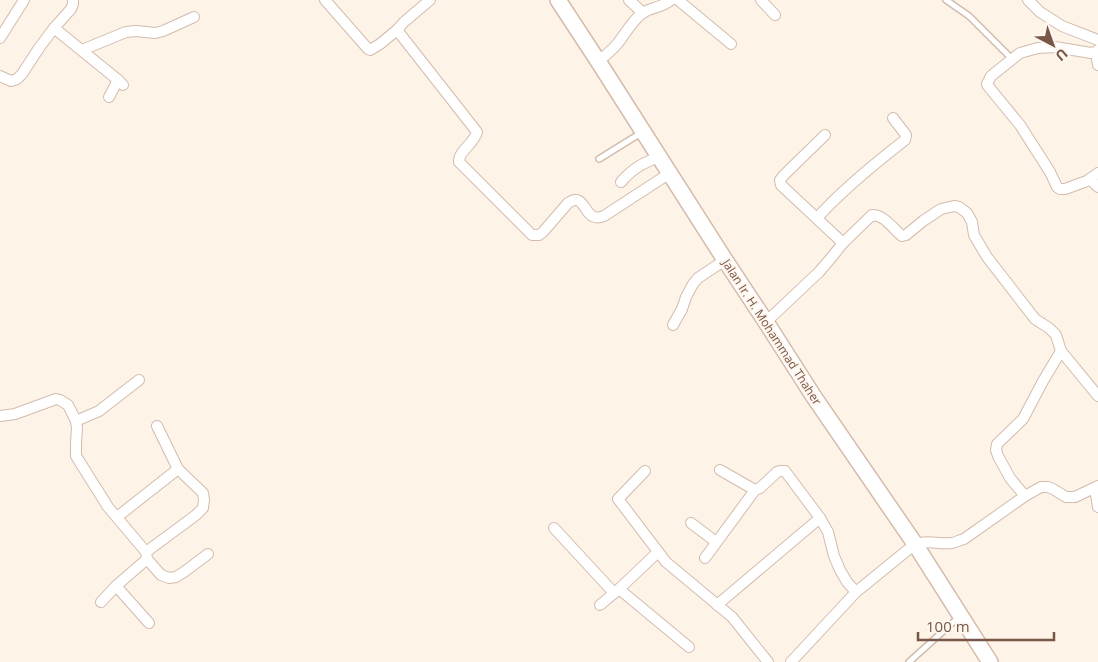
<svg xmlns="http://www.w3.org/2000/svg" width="1098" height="662" font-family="'Open Sans',sans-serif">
  <rect width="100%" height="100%" fill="#fdf3e6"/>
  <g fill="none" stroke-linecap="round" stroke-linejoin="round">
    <g stroke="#d2bcae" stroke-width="8">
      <g id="service">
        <path d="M946 0 969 16 1012 59"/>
        <path d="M599 159 641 133"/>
        <path d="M909 662 959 617"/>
      </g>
    </g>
    <g stroke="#d2bcae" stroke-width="12">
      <g id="minor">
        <path d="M325 0 368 49 370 50 380 44 397 30"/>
        <path d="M430 0 404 22 397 30 477 132C474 144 458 151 459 162L532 235H539L543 232 568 203C587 190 583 225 604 216L670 173"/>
        <path d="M629 0 643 13"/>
        <path d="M678 0 731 44"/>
        <path d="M761 0 775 15"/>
        <path d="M1028 0 1040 12 1062 26 1098 40"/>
        <path d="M54 28 118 80"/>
        <path d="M0 38 24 0"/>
        <path d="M82 50 126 32 136 31 155 33 163 31 194 17"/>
        <path d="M1098 50 1096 52 1091 53 1055 47 1038 48 1020 53 991 76 987 84 988 86 1020 125 1050 172 1057 187 1060 189H1065L1087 181 1098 173"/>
        <path d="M1096 52 1098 65"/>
        <path d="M598 61C605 56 613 49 618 43 625 34 631 23 640 15 649 7 662 8 671 0"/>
        <path d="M0 76 11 81 17 79 22 74 39 48 54 28 71 9 73 4V0"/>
        <path d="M109 97 118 80 123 85"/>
        <path d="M825 135 784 175 780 180 781 185 843 243"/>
        <path d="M1090 179 1098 187"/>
        <path d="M621 182C633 168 643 163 659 157"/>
        <path d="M817 218C843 189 874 164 905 140L906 135 893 118"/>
        <path d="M766 322 819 272 831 258 843 243 872 215C885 215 893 229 902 236L906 235 923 221 941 209 954 206 959 207 967 213 972 222 974 235 987 257 1035 319 1049 328 1056 335 1061 351 1098 396"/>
        <path d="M673 325 682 309 686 297 693 284 698 278 725 260"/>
        <path d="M0 416 15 414 56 399 60 400 68 405 76 421 77 428 76 443V456L108 507 146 552 147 559 161 575 169 578 176 577 184 572 208 554"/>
        <path d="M76 421 99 411 139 380"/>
        <path d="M645 471 618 499 666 562 732 617 768 662"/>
        <path d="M1095 488 1098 507"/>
        <path d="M1025 496 1010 478 998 456 996 450 997 444 1023 419 1043 381 1061 351"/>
        <path d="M117 517 178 469"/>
        <path d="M820 518 828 532 834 556 840 570 847 582 856 592"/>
        <path d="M691 523 716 542"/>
        <path d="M554 528 614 593"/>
        <path d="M146 552 196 515 203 508 204 500 203 493 178 469 157 426"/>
        <path d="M658 552 619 589 689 647"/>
        <path d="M705 558 755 490"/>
        <path d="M116 586 149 623"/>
        <path d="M101 602 116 586 147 559"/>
        <path d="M600 605 618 590"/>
        <path d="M717 605 820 518 785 471H780L777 472 760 488 755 490 720 470"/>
        <path d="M791 662 856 592 915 544C930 539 938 545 952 543 956 542 960 540 964 539L1025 496 1041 487H1048L1053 489 1066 497H1075L1098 486"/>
      </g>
    </g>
    <g stroke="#d5bbab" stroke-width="18">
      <path id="secondary" d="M558 0 598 61 725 260 766 322 814 397 915 544 990 662"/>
    </g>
    <use href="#service" stroke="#fff" stroke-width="5"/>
    <use href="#minor" stroke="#fff" stroke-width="10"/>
    <use href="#secondary" stroke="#fff" stroke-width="15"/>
  </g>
  <g text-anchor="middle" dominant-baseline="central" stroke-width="4" stroke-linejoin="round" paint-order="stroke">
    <g font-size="12" fill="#785749" stroke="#fff7ee">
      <text transform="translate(772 332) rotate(57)">Jalan Ir. H. Mohammad Thaher</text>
    </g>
  </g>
  <g transform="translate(1053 45) rotate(139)" stroke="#fff7ee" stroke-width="4" paint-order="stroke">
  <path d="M0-4L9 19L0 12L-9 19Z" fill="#785749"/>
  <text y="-8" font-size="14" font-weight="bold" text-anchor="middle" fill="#785749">U</text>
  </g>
  <path d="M918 632v8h136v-8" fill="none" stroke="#785749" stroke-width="2.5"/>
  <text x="926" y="632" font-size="15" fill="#785749" stroke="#fff7ee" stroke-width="4" paint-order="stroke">100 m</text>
</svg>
